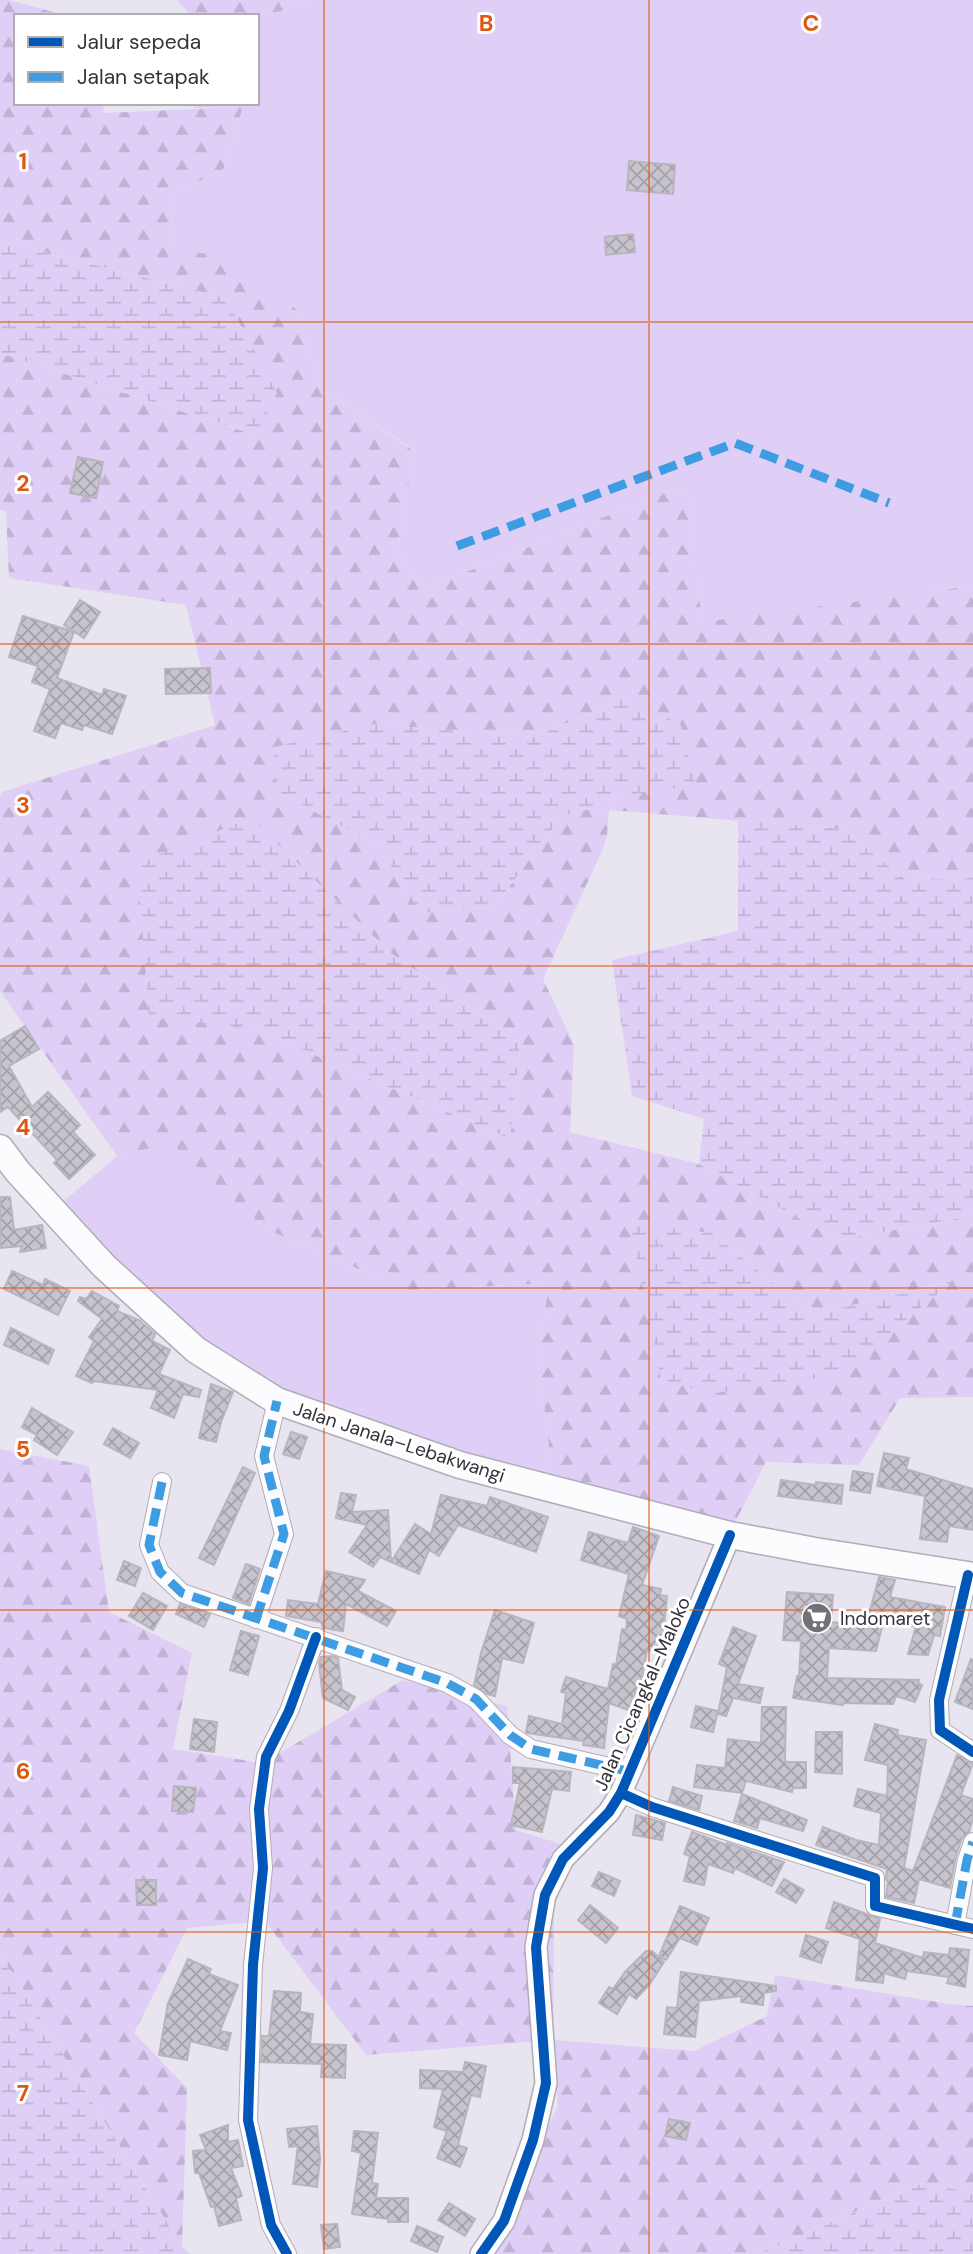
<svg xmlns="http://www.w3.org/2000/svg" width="973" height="2254" font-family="'DM Sans',sans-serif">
  <defs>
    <pattern id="forest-firs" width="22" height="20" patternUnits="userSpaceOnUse" patternTransform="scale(1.75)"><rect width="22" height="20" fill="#dfcff6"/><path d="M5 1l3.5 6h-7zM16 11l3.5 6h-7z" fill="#c0b2d4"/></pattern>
    <pattern id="wetland-marsh" width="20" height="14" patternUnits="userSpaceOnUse" patternTransform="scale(1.75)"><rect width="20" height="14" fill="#dfcff6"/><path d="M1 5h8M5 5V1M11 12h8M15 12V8" fill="none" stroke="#c0b2d4"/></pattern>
    <pattern id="building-cross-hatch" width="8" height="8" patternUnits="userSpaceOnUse" patternTransform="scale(1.75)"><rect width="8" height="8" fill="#c8c4ce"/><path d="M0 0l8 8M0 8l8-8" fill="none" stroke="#a3a0a8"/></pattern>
  </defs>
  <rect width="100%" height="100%" fill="#e8e4f0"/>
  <g fill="#dfcff6">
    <path d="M313 0H973V586L702 623 687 484 426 588 397 552 414 450 319 387 296 309 168 249 176 192 223 170 243 107 194 108 195 103H257V19Z"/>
    <path d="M171 1142 266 1229 407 1290 549 1283 538 1357 553 1478 276 1394 155 1307 57 1207 117 1156Z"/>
  </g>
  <g fill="url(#forest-firs)" fill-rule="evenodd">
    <path d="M0 0H9L68 16H16V103H104L103 113 243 107 223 170 176 192 168 248 226 257 296 309 319 387 414 451 397 552 426 588 687 484 702 622 973 586V878L906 880 842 829 609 810 607 836 602 851 543 979 574 1045 570 1132 699 1164 839 1240 954 1219 973 1213V1397L900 1398 859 1465 766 1462 730 1532 553 1478 538 1357 549 1283 407 1290 266 1229 171 1143 117 1156 0 991V795L2 792 215 725 186 605 9 578 6 511 0 510V353L255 435 226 298 0 241ZM631 695 696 784 627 795 612 801 608 809 580 810 561 817 494 907 421 913 378 846 276 791 374 724 535 737ZM250 818 392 954 520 1043 510 1139 252 1028ZM712 1233 812 1315 951 1281 661 1378Z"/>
    <path d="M177 0H313L257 19V16H191Z"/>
    <path d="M0 1449 89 1466 109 1612 192 1653 173 1749 263 1763 403 1680 507 1706 516 1830 580 1850 554 1906 553 2040 694 2051 767 2016 775 1975 949 2004 973 2006V2193L922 2183 757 2254H488L558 2106 553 2040 366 2055 265 1921 187 1928 134 2033 187 2088 182 2247 0 1953Z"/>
  </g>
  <g fill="url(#wetland-marsh)">
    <path d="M0 241 226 298 277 393 256 435 0 353Z"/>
    <path d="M631 695 681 726 696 785 627 795 612 801 609 809 580 810 561 817 494 907 421 913 378 846 276 791 274 747 374 724 535 737Z"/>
    <path d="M251 818 392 954 520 1043 510 1139 252 1028 149 1017 137 863Z"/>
    <path d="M738 820 842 829 906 880 973 878V1213L954 1219 839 1240 699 1164 704 1119 632 1096 612 960 738 931Z"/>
    <path d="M630 1223 712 1233 812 1315 953 1281 839 1375 710 1394 661 1379Z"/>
    <path d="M0 1953 182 2247 191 2254H0Z"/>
    <path d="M923 2183 973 2193V2254H757Z"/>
  </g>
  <g fill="url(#building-cross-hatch)" stroke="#b8b5be" stroke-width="2">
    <path d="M629 161 675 165 673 194 627 190Z"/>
    <path d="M633 234 635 252 606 255 605 237Z"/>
    <path d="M78 457 103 462 96 498 70 493Z"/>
    <path d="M80 600 100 612 84 638 64 625Z"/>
    <path d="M23 616 74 632 57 678 102 695 104 689 126 696 112 734 84 725 82 730 61 723 55 738 34 731 50 689 32 682 38 666 9 657Z"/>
    <path d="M210 668 211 693 166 694 165 669Z"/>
    <path d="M25 1026 39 1049 9 1066 32 1107 48 1092 80 1125 73 1132 95 1155 69 1179 54 1163 57 1160 8 1107 0 1112V1041Z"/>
    <path d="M0 1197H10L14 1230 42 1225 46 1248 20 1252 22 1246 0 1248Z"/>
    <path d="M12 1271 43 1285 45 1279 70 1291 58 1315 4 1289Z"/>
    <path d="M92 1291 119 1306 117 1311 139 1320 155 1334 152 1341 170 1350 159 1374 201 1390 199 1397 183 1394 174 1418 151 1408 158 1390 94 1381 92 1383 76 1376 94 1341 89 1337 102 1319 78 1301 80 1297 86 1299Z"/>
    <path d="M11 1328 54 1350 48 1364 4 1345Z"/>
    <path d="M211 1384 233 1392 221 1422 216 1442 199 1438Z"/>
    <path d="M32 1408 73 1432 57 1455 34 1440 37 1435 22 1427Z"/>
    <path d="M113 1428 139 1443 130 1458 104 1444Z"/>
    <path d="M291 1432 307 1437 299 1459 283 1454Z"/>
    <path d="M884 1453 909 1458 906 1469 973 1489V1530L949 1526 947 1542 920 1539 925 1496 877 1486Z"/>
    <path d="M243 1467 255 1473 214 1565 199 1558Z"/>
    <path d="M853 1471 873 1474 870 1493 850 1490Z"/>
    <path d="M781 1480 816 1485V1482L843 1485 841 1504 778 1496Z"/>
    <path d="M341 1493 356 1495 352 1512 388 1510 391 1562 380 1557 373 1567 349 1552 367 1525 336 1518Z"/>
    <path d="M441 1495 487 1506 490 1497 548 1517 536 1552 458 1525 439 1556 429 1550 419 1574 391 1562 415 1524 431 1534Z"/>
    <path d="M633 1527 659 1536 642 1585 661 1589 660 1595 667 1596 661 1652 647 1650 641 1683H639L628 1710 609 1703 604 1748 583 1745 584 1741 527 1733 526 1732 529 1716 562 1724 566 1693 561 1692 566 1677 608 1689 613 1664 616 1665 622 1629 626 1630 627 1619 619 1616 629 1574 581 1560 589 1532 628 1543Z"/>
    <path d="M124 1561 141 1568 135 1586 117 1580Z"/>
    <path d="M246 1564 260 1569 249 1604 233 1598Z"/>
    <path d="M326 1571 365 1580 358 1591 396 1611 387 1626 346 1604 343 1631 323 1628 321 1622 286 1616 288 1600 318 1604Z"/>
    <path d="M879 1577 895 1580 890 1597 945 1607 940 1636 934 1635 928 1655 908 1654 916 1626 882 1627 876 1651 829 1648 827 1678 919 1680 918 1683 922 1685 915 1702 896 1696 893 1704 843 1703V1705L793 1698 797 1676H799L801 1641 783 1640 787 1592 833 1595 831 1622 866 1625Z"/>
    <path d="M143 1593 167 1606 153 1630 129 1616Z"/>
    <path d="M180 1604 210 1614 204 1627 176 1614Z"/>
    <path d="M495 1610 534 1623 523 1663 502 1658 495 1696 487 1694 474 1685 481 1653Z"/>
    <path d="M733 1627 756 1636 738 1684 763 1688 760 1703 733 1698 726 1716 718 1714 727 1667 719 1664Z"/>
    <path d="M241 1631 259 1636 248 1675 230 1670Z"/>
    <path d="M333 1656 338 1658 342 1690 355 1697 348 1710 323 1698 319 1663 321 1657Z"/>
    <path d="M971 1659 973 1660V1709L955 1702Z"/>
    <path d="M696 1706 718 1711 713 1732 691 1727Z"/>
    <path d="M762 1707H786L785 1762H806V1788H793L792 1792 746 1781 742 1793 694 1787 697 1765 725 1768 728 1739 761 1743Z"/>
    <path d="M194 1719 217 1722 214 1752 190 1749Z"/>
    <path d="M875 1724 898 1730 897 1735 926 1740 904 1868 913 1871 957 1755 973 1763 961 1795 973 1799V1818L969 1832 962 1838 956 1856 950 1888 919 1879 914 1903 886 1897 888 1881 886 1880 887 1869 816 1845 823 1827 856 1840 879 1845 881 1813 854 1806 858 1789 887 1796 888 1765 865 1760Z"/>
    <path d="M816 1732H842V1774L815 1772Z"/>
    <path d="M513 1767 571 1772 569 1791 552 1789 542 1832 511 1825 520 1783H513Z"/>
    <path d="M174 1786 196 1788 193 1812 172 1811Z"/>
    <path d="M673 1787 702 1796 699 1810 669 1801Z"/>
    <path d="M742 1794 807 1820 803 1831 760 1818 757 1828 734 1821Z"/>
    <path d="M636 1815 665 1823 662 1840 633 1835Z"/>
    <path d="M692 1832 727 1845V1843L784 1862 772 1886 735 1868 733 1873 708 1864 704 1885 684 1881 690 1856 684 1854Z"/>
    <path d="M599 1872 620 1881 614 1896 592 1886Z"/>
    <path d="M784 1879 804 1890 796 1903 776 1892Z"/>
    <path d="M136 1880H156V1905H137Z"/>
    <path d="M834 1902 880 1919 875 1943 923 1958 924 1952 949 1955 950 1948 969 1950 965 1987 947 1983 949 1977 907 1971 905 1979 884 1973 883 1983 856 1980 860 1939 826 1928Z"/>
    <path d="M590 1905 618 1928 606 1943 578 1920Z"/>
    <path d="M680 1906 709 1918 697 1945 680 1938 666 1960 659 1956Z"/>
    <path d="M806 1935 828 1942 821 1963 800 1956Z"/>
    <path d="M646 1951H652L664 1962 650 1984 636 1999 629 1994 617 2014 599 2003 609 1987 613 1989 625 1972Z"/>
    <path d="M188 1959 211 1969 209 1974 238 1985 220 2031 231 2033 227 2050 190 2041 187 2060 159 2055 168 2003Z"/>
    <path d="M681 1972 776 1986V1991L764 1993 763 2005 741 2002 742 1996 699 2001 695 2037 664 2034 667 2007 677 2008Z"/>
    <path d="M274 1991 301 1993 300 2012 313 2014 310 2044 346 2045 345 2078 321 2077 322 2064 261 2062 262 2036H269Z"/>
    <path d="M465 2062 486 2066 480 2097 471 2095 458 2145 467 2148 460 2167 437 2158 447 2131 434 2127 443 2089 420 2088V2070L463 2072Z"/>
    <path d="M669 2119 690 2123 686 2140 665 2136Z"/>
    <path d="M228 2125V2142L238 2140 243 2166 231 2168 242 2196 236 2198 241 2220 219 2226 214 2206 211 2207 199 2173H195L193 2151 206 2150 200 2135Z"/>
    <path d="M317 2126 320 2159 317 2187 293 2184 298 2146 289 2147 287 2129Z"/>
    <path d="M354 2131 378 2133 372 2183 378 2184 376 2198H408V2222H388V2219L352 2214 361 2153 352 2151Z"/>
    <path d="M449 2203 475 2219 465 2236 438 2220Z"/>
    <path d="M337 2224 340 2247 324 2249 321 2225Z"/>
    <path d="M417 2226 443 2237 437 2252 411 2241Z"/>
  </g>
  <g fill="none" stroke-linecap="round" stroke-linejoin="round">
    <g stroke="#b0adb7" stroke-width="20">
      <g id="minor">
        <path d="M162 1482 149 1545 160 1572 182 1593 447 1683 476 1699 510 1735 531 1749 631 1772"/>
        <path d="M968 1575 939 1700 940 1730 973 1752"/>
        <path d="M256 1619 284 1534 264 1456 277 1401"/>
        <path d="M621 1793 652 1807 875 1878V1906L973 1929"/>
        <path d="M955 1925 967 1860 973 1842"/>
        <path d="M287 2254 271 2225 248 2120 253 1965 263 1868 259 1809 266 1757 289 1711 316 1637"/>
      </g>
    </g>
    <g stroke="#b0adb7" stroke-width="24">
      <path id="tertiary" d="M481 2254 504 2221 533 2140 546 2083 536 1947 545 1895 563 1859 609 1812 621 1793 730 1535"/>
    </g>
    <g stroke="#b0adb7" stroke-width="29">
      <path id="primary" d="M0 1148 18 1172 104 1266 196 1350 277 1401 460 1465 730 1535 815 1551 973 1576"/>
    </g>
    <use href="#minor" stroke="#fcfbfd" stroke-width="18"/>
    <use href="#tertiary" stroke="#fcfbfd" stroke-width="21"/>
    <use href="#primary" stroke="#fcfbfd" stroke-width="26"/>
    <g stroke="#3e9de2" stroke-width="9" stroke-dasharray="18 9" stroke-linecap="butt">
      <path d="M457 546 735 443 889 503"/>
      <path d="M162 1482 149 1545 160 1572 182 1593 447 1683 476 1699 510 1735 531 1749 631 1772"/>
      <path d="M256 1619 284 1534 264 1456 277 1401"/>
      <path d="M955 1925 967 1860 973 1842"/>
    </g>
    <g stroke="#fff" stroke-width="15">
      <g id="cycleway">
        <path d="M968 1575 939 1700 940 1730 973 1752"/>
        <path d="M621 1793 652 1807 875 1878V1906L973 1929"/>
        <path d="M287 2254 271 2225 248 2120 253 1965 263 1868 259 1809 266 1757 289 1711 316 1637"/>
        <path d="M481 2254 504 2221 533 2140 546 2083 536 1947 545 1895 563 1859 609 1812 621 1793 730 1535"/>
      </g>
    </g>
    <use href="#cycleway" stroke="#0057b8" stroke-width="10"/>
  </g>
  <path fill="none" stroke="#df570e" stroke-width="2" stroke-opacity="0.55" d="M324 0V2254M649 0V2254M0 322H973M0 644H973M0 966H973M0 1288H973M0 1610H973M0 1932H973"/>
  <defs>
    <g id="supermarket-disc" transform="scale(1.575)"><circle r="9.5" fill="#74707a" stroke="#fff"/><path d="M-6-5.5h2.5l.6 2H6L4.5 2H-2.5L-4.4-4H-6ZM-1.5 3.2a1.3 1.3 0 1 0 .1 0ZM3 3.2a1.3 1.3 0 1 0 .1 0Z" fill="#fff"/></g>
  </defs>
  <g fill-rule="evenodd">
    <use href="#supermarket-disc" x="817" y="1618"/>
  </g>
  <g text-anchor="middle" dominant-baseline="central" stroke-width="6" stroke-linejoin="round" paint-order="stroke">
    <g font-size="19" fill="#35313a" stroke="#fff">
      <text transform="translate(399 1442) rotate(18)">Jalan Janala–Lebakwangi</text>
      <text transform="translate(642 1694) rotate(-66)">Jalan Cicangkal–Maloko</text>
    </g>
    <g font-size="19" fill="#35313a" stroke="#fff" text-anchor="start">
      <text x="840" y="1618">Indomaret</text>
    </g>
  </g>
  <g font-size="23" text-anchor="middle" font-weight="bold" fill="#df570e" stroke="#fff" stroke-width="6" stroke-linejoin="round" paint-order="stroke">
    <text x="486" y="31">B</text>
    <text x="811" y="31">C</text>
    <text x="23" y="169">1</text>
    <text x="23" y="491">2</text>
    <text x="23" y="813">3</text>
    <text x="23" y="1135">4</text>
    <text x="23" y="1457">5</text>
    <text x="23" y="1779">6</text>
    <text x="23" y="2101">7</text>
  </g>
  <rect x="14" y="14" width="245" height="91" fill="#ffffff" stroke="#aeadb0" stroke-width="2"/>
  <rect x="28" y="37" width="35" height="10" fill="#0057b8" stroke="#aeadb0" stroke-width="2"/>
  <text x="77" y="49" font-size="21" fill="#35313a">Jalur sepeda</text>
  <rect x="28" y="72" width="35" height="10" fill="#3e9de2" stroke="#aeadb0" stroke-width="2"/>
  <text x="77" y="84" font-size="21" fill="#35313a">Jalan setapak</text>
</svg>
